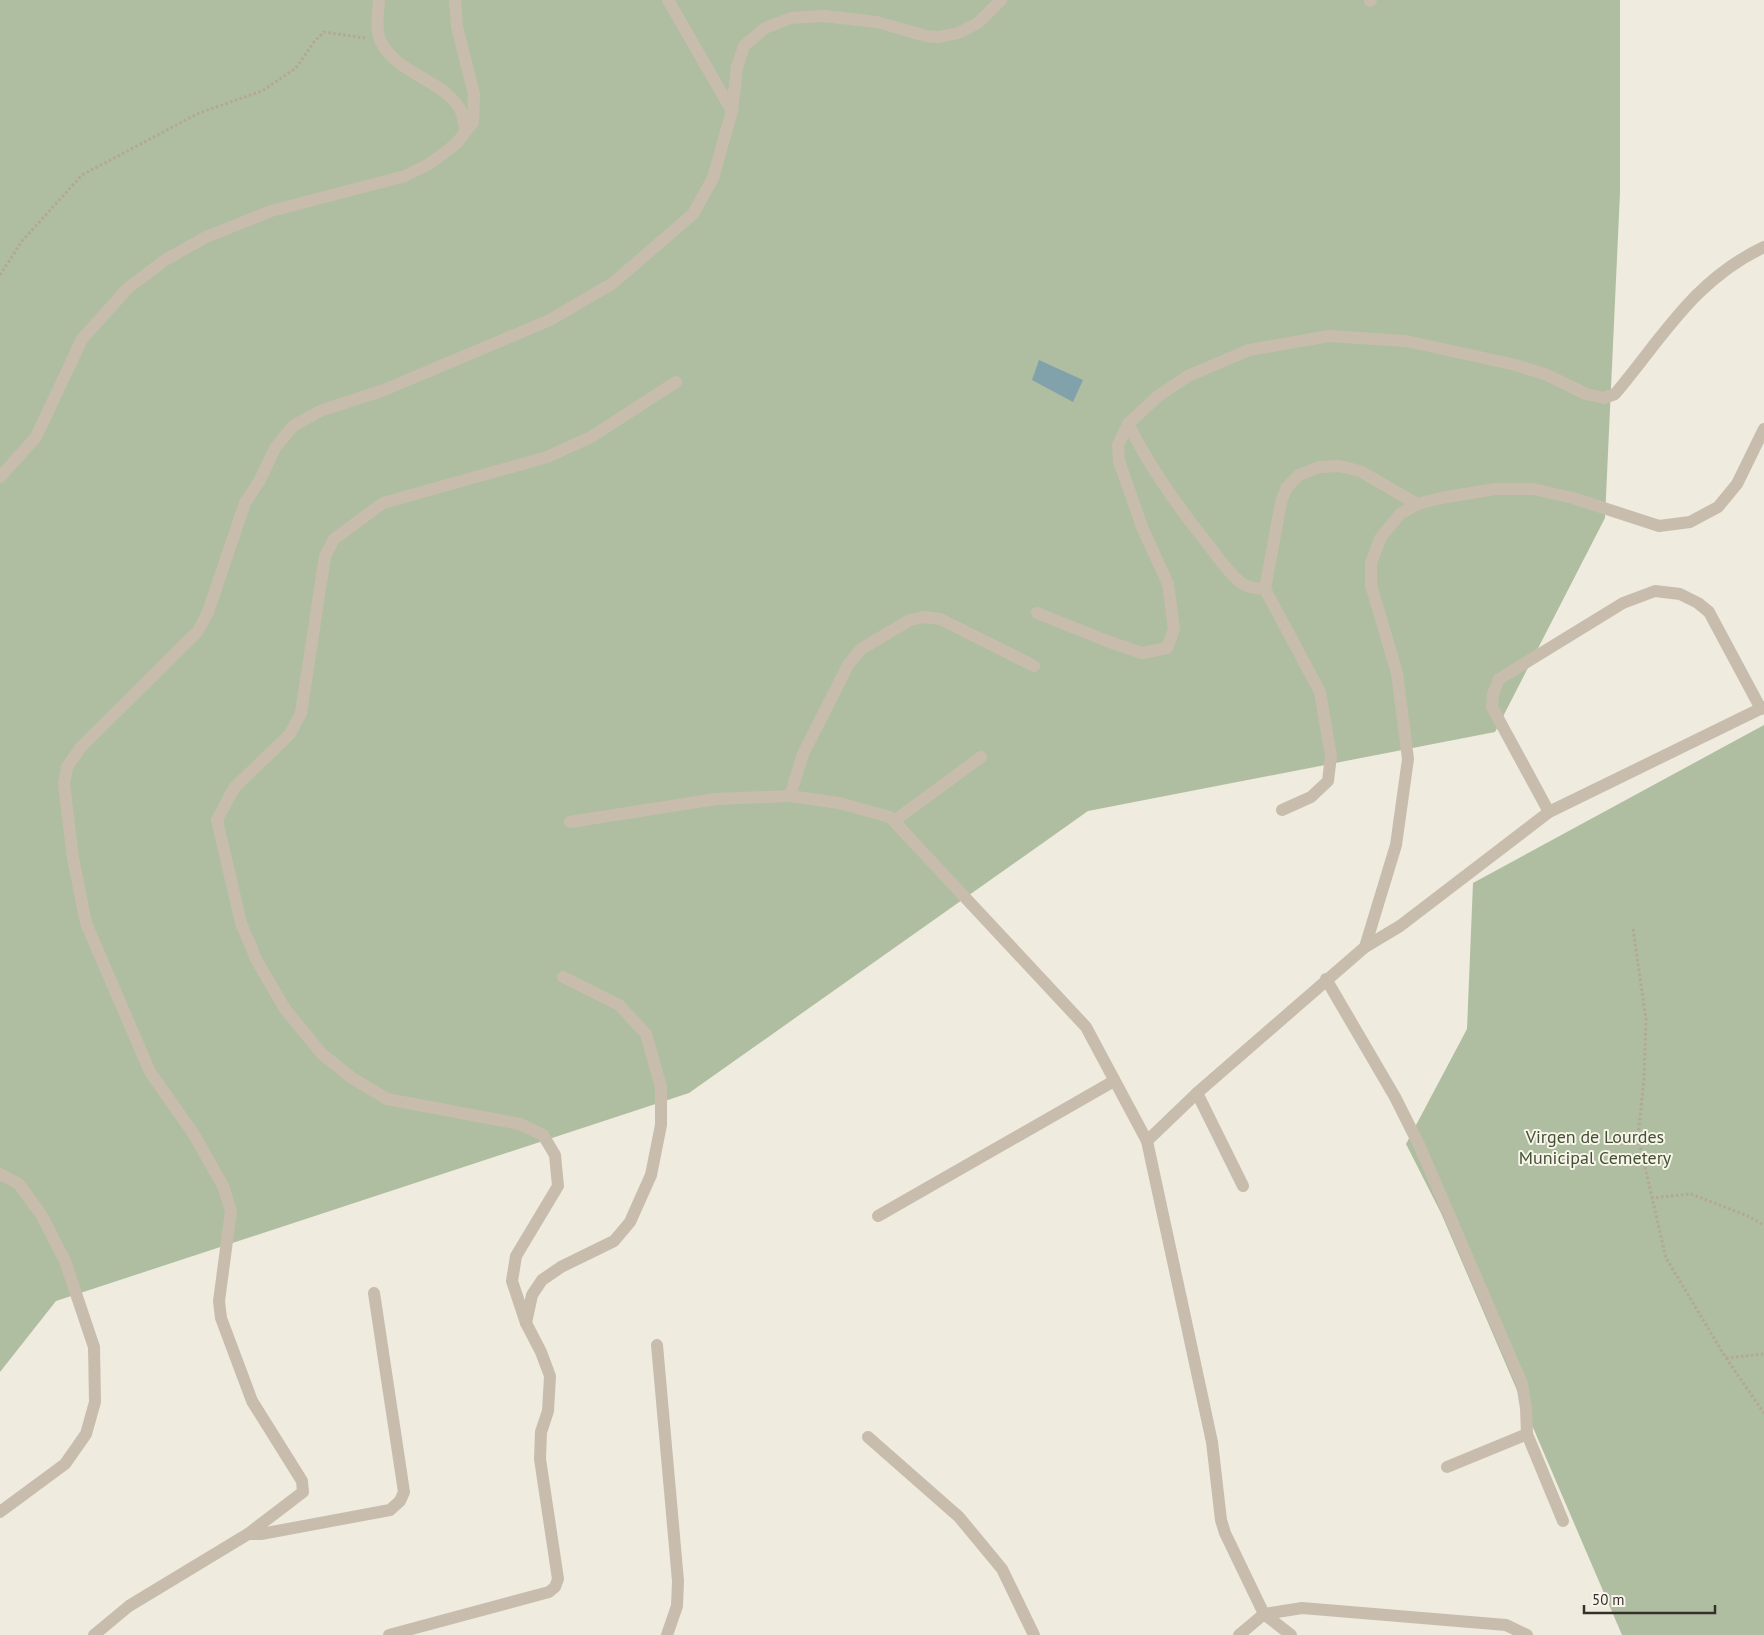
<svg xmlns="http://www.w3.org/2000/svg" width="1764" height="1635" font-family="'PT Sans',sans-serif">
  <rect width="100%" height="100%" fill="#f0ebdf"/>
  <g fill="#afbea0">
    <path d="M0 0H1620V193L1605 518 1495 732 1088 811 689 1093 56 1301 0 1372Z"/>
    <path d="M1764 725V1635H1622L1441 1213 1406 1144 1467 1029 1473 883Z"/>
  </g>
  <path fill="#81a2ab" d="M1039 360 1083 380 1073 402 1032 380Z"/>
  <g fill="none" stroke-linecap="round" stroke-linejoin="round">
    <g stroke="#b3a796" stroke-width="3" stroke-dasharray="2.5 2.5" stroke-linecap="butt">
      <path d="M0 275 22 241 82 175 199 113 262 91 296 68 314 42 324 32 365 38"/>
      <path d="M1633 929 1646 1019 1644 1079 1638 1137 1666 1258 1726 1358 1764 1413"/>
      <path d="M1651 1198 1691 1194 1748 1216 1764 1225"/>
      <path d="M1726 1358 1764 1354"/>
    </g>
    <g stroke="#c8bdac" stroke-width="12">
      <path d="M379 0C378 12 375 31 381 42 397 74 442 79 460 109 463 115 464 125 466 131"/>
      <path d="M668 0 732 111"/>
      <path d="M1370 1 1371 0"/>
      <path d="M0 477 36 437 82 339 128 288 165 260 206 237 271 211 405 176 429 164 456 144 473 122 474 94 457 27 455 0"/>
      <path d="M1417 504 1360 471 1339 466 1319 467 1299 475 1287 487 1281 502 1265 589C1255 588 1247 588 1239 581 1227 571 1217 556 1207 543 1177 506 1150 467 1128 424L1158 396 1188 376 1249 350 1329 336 1406 341 1516 365 1547 375 1586 394 1604 398 1615 394C1663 337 1694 280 1764 247"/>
      <path d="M1265 589 1320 692 1331 756 1328 781 1311 797 1282 810"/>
      <path d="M1037 613 1107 641 1142 653 1167 648 1174 629 1168 584 1142 527 1119 461 1118 445 1128 424"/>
      <path d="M790 796 803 754 848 665 861 649 910 620 924 617 940 619 1034 666"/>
      <path d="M1549 812 1492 707 1493 694 1499 679 1623 603 1655 591 1680 594 1698 603 1709 612 1761 709"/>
      <path d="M894 821 981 757"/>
      <path d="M570 822 716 799 790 796 839 803 890 817 1086 1027 1147 1141 1212 1442 1221 1520 1225 1533 1264 1614 1291 1635"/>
      <path d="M1365 947 1400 926 1549 812 1764 707"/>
      <path d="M1326 979 1395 1097 1420 1147 1522 1384 1526 1408 1527 1434 1563 1521"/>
      <path d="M1197 1093 1243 1186"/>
      <path d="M1147 1141 1197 1093 1365 947 1396 845 1408 759 1397 673 1371 585V563L1381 537 1400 514 1417 504 1441 498 1495 489H1533L1573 498 1659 526 1690 522 1718 507 1737 484 1764 429"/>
      <path d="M0 1174 19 1184 42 1216 65 1261 94 1347 95 1402 86 1434 65 1464 0 1512"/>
      <path d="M878 1216 1114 1081"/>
      <path d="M526 1323 532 1295 542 1280 561 1267 614 1241 630 1222 651 1175 661 1125V1087L646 1034 619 1005 563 977"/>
      <path d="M657 1345 678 1581 677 1606 667 1635"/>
      <path d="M868 1437 959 1517 1002 1569 1034 1635"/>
      <path d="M1447 1467 1527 1434"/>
      <path d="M248 1534H261L390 1510 400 1501 404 1492 374 1293"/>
      <path d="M94 1635 129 1606 248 1534 303 1492 302 1481 252 1401 221 1318 219 1301 231 1211 223 1186 193 1133 150 1072 86 923 73 858 64 784 67 767 81 747 198 631 208 612 245 503 260 480 275 448 293 426 320 411 384 390 550 320 613 283 693 214 713 178 732 111 737 67 744 46 765 28 791 18 824 16 877 22 926 36 939 37 958 33 978 23 1001 0"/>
      <path d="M389 1635 549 1592 555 1587 558 1579 540 1459 541 1432 548 1411 550 1376 541 1352 526 1323 512 1281 516 1256 558 1186 555 1155 543 1135 520 1124 387 1099 352 1078 322 1054 285 1009 257 961 241 923 217 820 234 788 290 734 301 713 325 556 334 539 383 503 547 457 591 437 676 382"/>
      <path d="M1239 1635 1264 1614 1302 1608 1506 1625 1527 1635"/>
    </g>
  </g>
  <g text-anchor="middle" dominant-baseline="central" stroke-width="4" stroke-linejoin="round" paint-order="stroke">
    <g font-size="18" fill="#405230" stroke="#f8f4eb">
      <text x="1595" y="1136">Virgen de Lourdes<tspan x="1595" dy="21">Municipal Cemetery</tspan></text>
    </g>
  </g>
  <path d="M1584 1605v8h131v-8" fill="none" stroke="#36302a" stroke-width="2.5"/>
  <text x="1592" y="1605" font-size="15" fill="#36302a" stroke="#f8f4eb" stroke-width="4" paint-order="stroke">50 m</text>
</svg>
